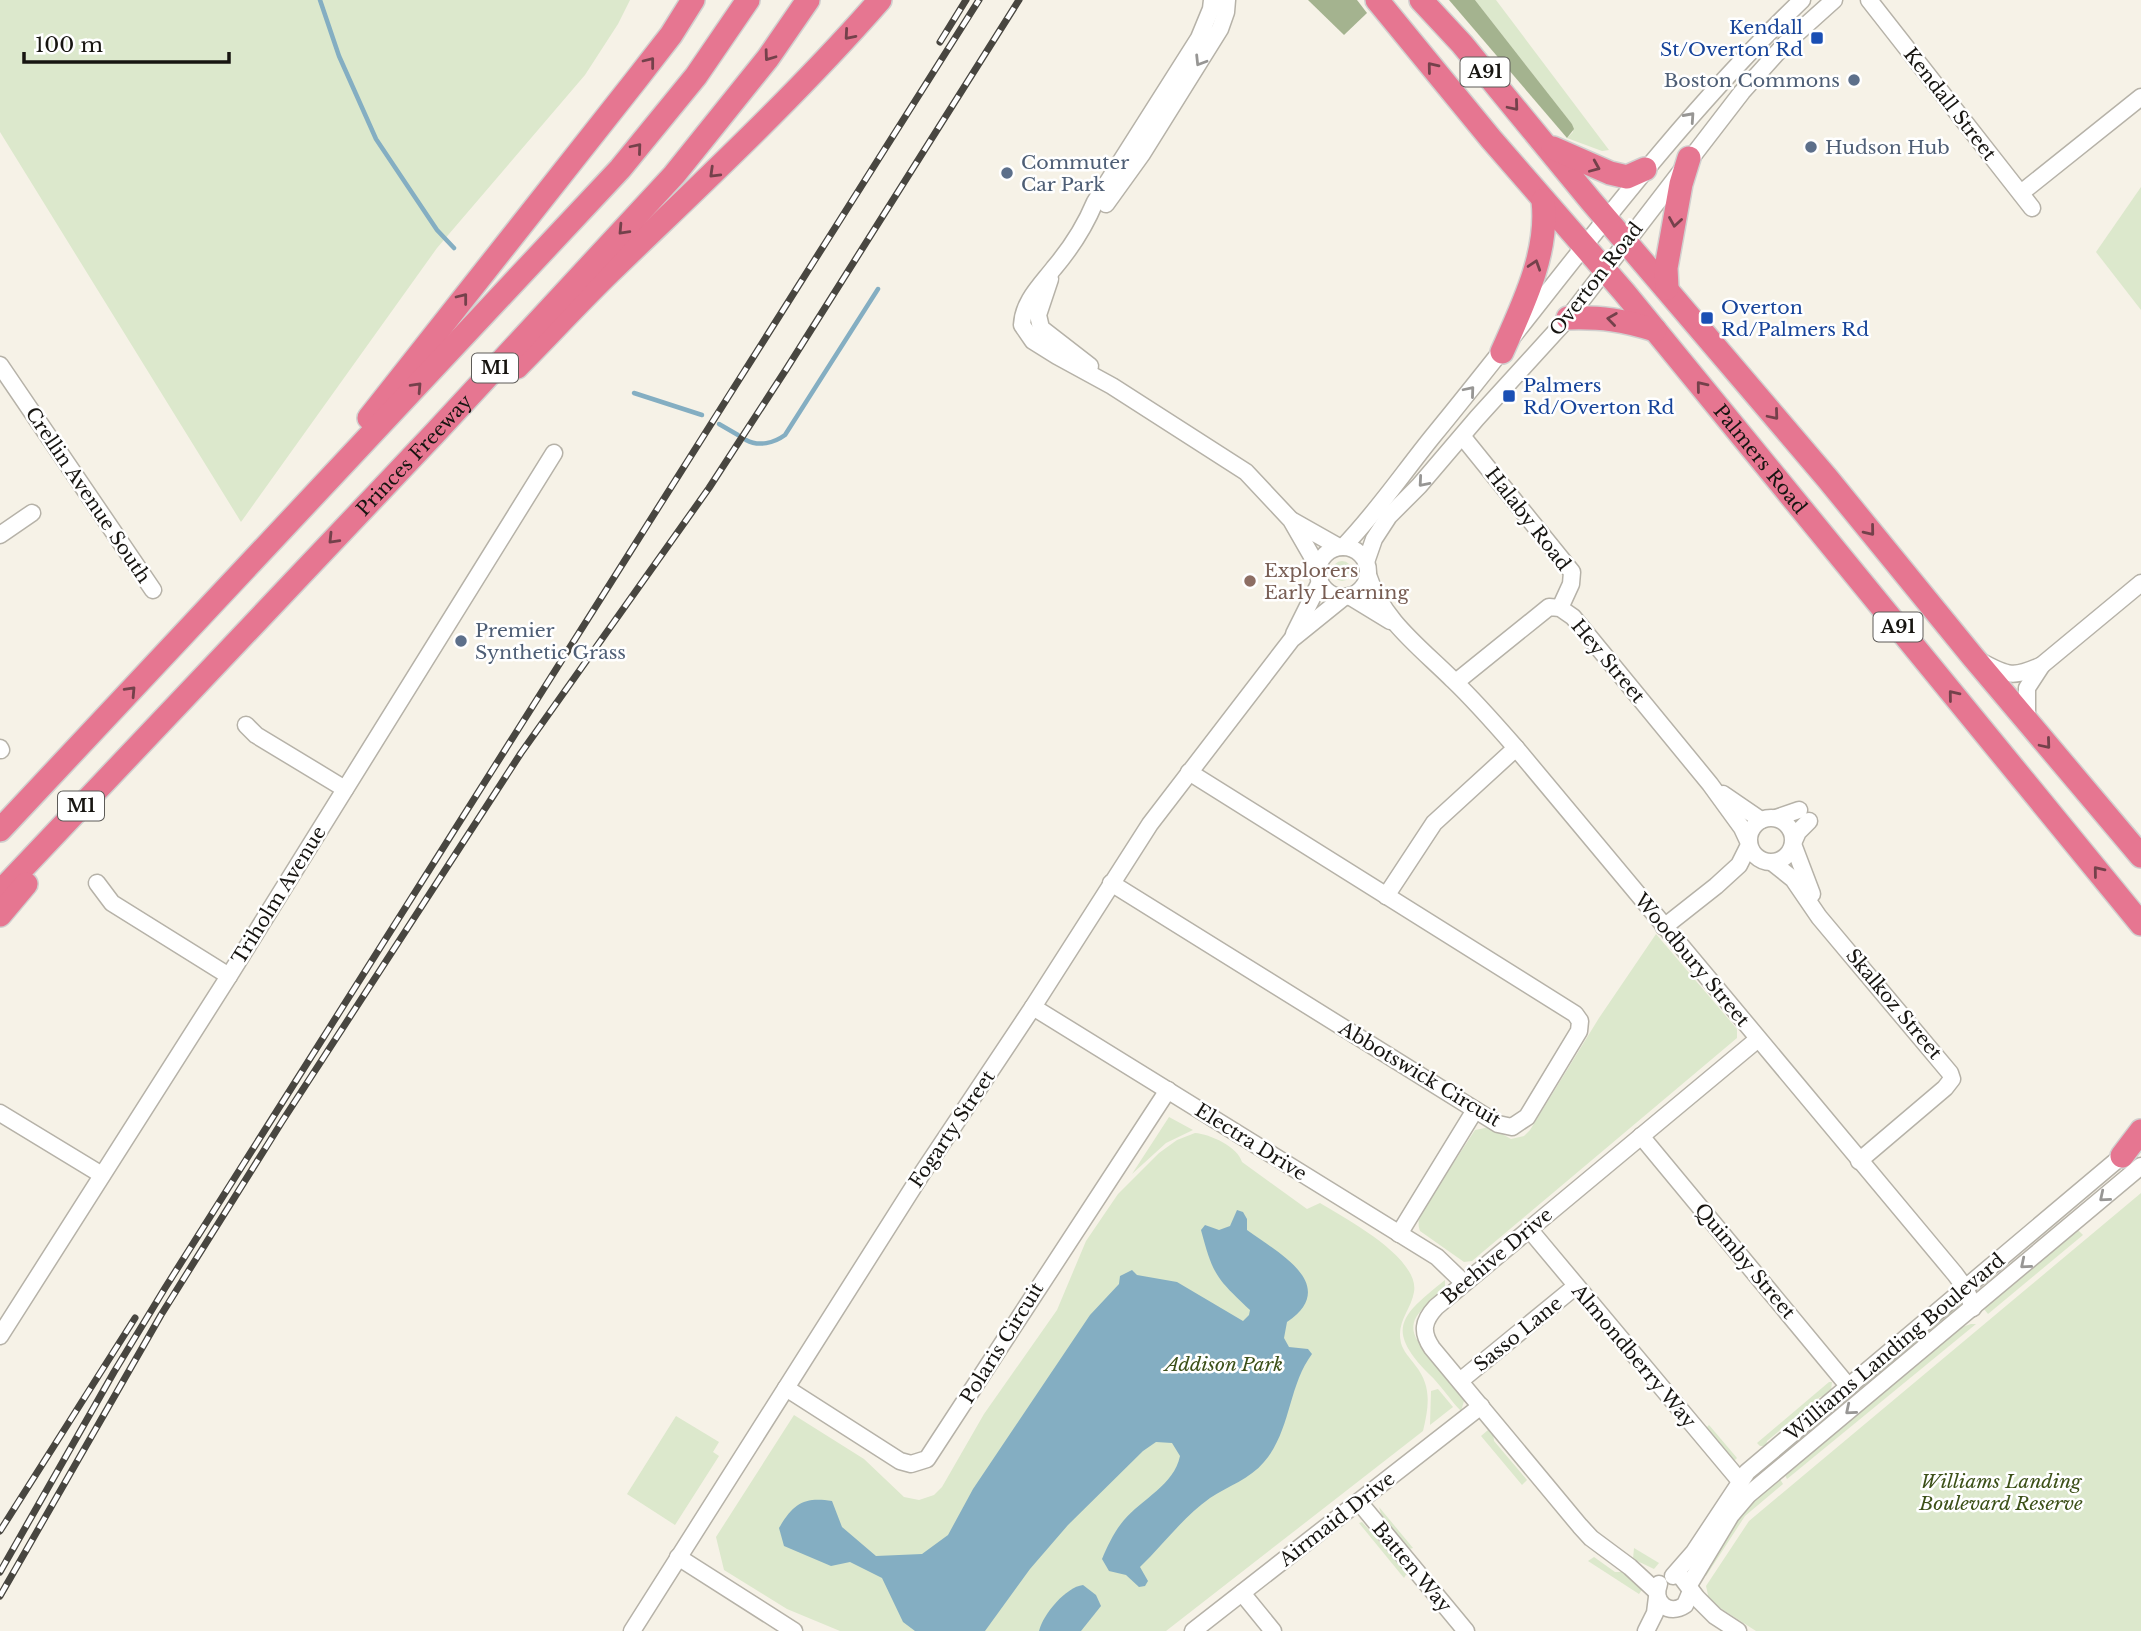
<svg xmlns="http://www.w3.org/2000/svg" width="2141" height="1631" font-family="'Libre Baskerville',serif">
  <rect width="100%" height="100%" fill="#f6f2e7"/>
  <g fill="#dce8cc">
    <path d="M0 0H630L618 24 585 75 437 248 241 522 0 132Z"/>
    <path d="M1475 0H1496L1609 150 1602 151 1567 138 1573 132 1572 124Z"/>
    <path d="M2141 187V310L2096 252Z"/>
    <circle cx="1342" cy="571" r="10"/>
    <path d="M1656 934 1737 1029V1038L1472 1261 1464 1262 1420 1231C1416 1220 1421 1214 1426 1205L1475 1130 1490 1127 1511 1139 1524 1136 1530 1130 1599 1018Z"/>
    <path d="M1169 1117 1193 1130 1166 1143 1132 1174Z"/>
    <path d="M1195 1133C1210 1134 1238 1147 1242 1162L1307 1209 1320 1203C1345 1218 1420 1258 1414 1292 1411 1310 1396 1322 1401 1343 1403 1351 1410 1358 1415 1365 1432 1386 1429 1406 1423 1431L1166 1631H840L787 1609 724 1570 716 1537 794 1415 864 1459 904 1497 919 1500 934 1495 942 1487 984 1414 1057 1310 1086 1241 1118 1194 1159 1153 1177 1140Z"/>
    <path d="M2141 1193V1631H1756L1706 1599 1708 1595 1706 1586 1749 1521Z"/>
    <path d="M2078 1230 2083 1235 1988 1314 1984 1309Z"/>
    <path d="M1445 1280V1290C1431 1304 1405 1315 1416 1338L1461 1393 1464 1401 1461 1411C1450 1400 1441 1385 1429 1374 1384 1328 1402 1315 1445 1280Z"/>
    <path d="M1962 1301 1964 1308 1775 1464 1771 1460Z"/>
    <path d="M1971 1324H1976L1787 1479 1785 1475 1962 1327Z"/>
    <path d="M1829 1382H1832L1831 1390 1827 1395 1820 1397 1767 1441 1766 1446H1760L1757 1443Z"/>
    <path d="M1438 1389 1453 1407 1430 1425 1431 1391Z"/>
    <path d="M676 1416 719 1442 713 1452 719 1456 675 1525 627 1494Z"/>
    <path d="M1709 1425 1737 1458 1734 1461 1731 1459 1705 1429Z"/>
    <path d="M1488 1430 1493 1432 1494 1441 1527 1480 1522 1485 1481 1436Z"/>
    <path d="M1780 1479 1783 1484 1745 1516 1706 1576 1702 1574 1728 1529 1745 1508Z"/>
    <path d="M1379 1507 1413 1548 1409 1549 1382 1517Z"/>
    <path d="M1362 1522 1407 1573 1404 1578 1359 1523Z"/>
    <path d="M1634 1548 1659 1563 1654 1569 1633 1559Z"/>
    <path d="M1594 1557 1615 1572H1625L1643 1588 1639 1594 1588 1561Z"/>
  </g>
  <g fill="#a4b38f">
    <path d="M1308 0H1357L1367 13 1344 35Z"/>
    <path d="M1449 0H1475L1572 124 1574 129 1567 138Z"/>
  </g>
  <g fill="#84aec2">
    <path d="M1237 1210 1243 1212 1247 1219V1230C1277 1252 1341 1285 1287 1322L1284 1338 1289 1347 1308 1349 1312 1354C1288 1386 1291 1431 1264 1462 1250 1479 1228 1486 1210 1498 1183 1517 1164 1544 1140 1567L1148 1581 1145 1586 1139 1587 1126 1575 1109 1571 1102 1559C1108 1545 1114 1532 1124 1520 1142 1499 1174 1485 1180 1456L1172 1443 1156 1442 1143 1451 1068 1525 1030 1569 985 1631H915L903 1622 882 1578 850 1562 831 1566 784 1546 779 1528C794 1503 804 1497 832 1501L842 1527 876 1556 922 1554 948 1535 973 1489 1090 1315 1119 1284 1120 1276 1132 1270 1137 1275 1177 1282 1243 1321 1249 1315 1250 1310C1216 1278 1213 1275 1201 1230L1205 1225 1219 1230 1230 1226Z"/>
    <path d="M1083 1585 1096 1595 1101 1606 1081 1631H1039C1043 1614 1066 1587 1083 1585Z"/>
  </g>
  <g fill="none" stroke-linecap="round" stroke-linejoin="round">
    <g stroke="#84aec2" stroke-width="4.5">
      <path d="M320 0 339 56 376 139 437 230 454 248"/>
      <path d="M634 393 702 415"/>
      <path d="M719 424 738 435"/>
      <path d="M746 440C759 447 774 443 785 435L878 289"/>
    </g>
    <g stroke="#b6b2a8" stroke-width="19">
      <g id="minor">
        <path d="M1212 0 1211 9 1199 38 1095 202C1085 226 1071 248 1054 268 1040 286 1023 302 1022 325L1033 341 1057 356 1112 386 1246 472 1291 520 1318 567"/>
        <path d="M1869 0 2032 208"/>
        <path d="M2021 193 2141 97"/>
        <path d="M1106 204 1142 154 1220 29 1226 12 1227 0"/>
        <path d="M1050 279 1038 315 1041 328 1090 366"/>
        <path d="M0 365 153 590"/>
        <path d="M1462 436 1572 572 1571 584 1560 608"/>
        <path d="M1293 521 1339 547"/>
        <path d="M0 535 32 513"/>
        <circle cx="1343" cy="572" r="25"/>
        <path d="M1343 547C1377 512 1403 473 1433 436 1554 289 1664 132 1802 0"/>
        <path d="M1366 562 1374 539 1389 516 1419 486 1477 418 1568 318 1742 92 1785 44 1834 0"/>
        <path d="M1368 575C1382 620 1421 648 1453 680 1475 701 1496 725 1516 748L1955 1274 1966 1289 1973 1308"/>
        <path d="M1349 596 1390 621"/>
        <path d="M1294 634 1320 582"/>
        <path d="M1982 662C2008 676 2014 678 2042 665L2141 583"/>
        <path d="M1456 682 1549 607 1560 608 1573 617 1710 784 1742 828 1749 843"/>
        <path d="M2027 721V688L2042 665"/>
        <path d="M246 725 256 735 345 789"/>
        <path d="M0 748 1 750"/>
        <path d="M1723 794 1761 820"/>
        <circle cx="1771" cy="840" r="22"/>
        <path d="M1776 818 1799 810"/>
        <path d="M1794 841 1798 832 1809 821"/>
        <path d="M1793 844 1812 894"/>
        <path d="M1773 863 1793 879 1819 917 1950 1073 1952 1079 1945 1088 1859 1161"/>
        <path d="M97 883 112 903 229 976"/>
        <path d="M1111 883 1498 1124 1512 1127 1527 1117 1579 1031 1580 1021 1575 1014 1189 772"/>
        <path d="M1386 896 1434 823 1516 748"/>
        <path d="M1664 927 1716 886 1739 865 1749 845"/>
        <path d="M1033 1007 1437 1257 1464 1283"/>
        <path d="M0 1113 102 1175"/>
        <path d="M1641 1136 1849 1387"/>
        <path d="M1529 1229 1740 1481"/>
        <path d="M1399 1234 1475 1110"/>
        <path d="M0 1336 229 976 554 453"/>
        <path d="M1460 1381 1576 1286"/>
        <path d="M786 1388 900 1461 911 1464 927 1459 1168 1090"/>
        <path d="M1359 1502 1466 1631"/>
        <path d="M678 1557 794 1631"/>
        <path d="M1673 1576 1694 1552 1747 1472 2129 1150"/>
        <path d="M1682 1578 1697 1598 1715 1616 1738 1631"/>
        <path d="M1659 1584C1652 1603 1669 1616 1685 1605L1691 1591"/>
        <path d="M1689 1585 1731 1515 1748 1495 2141 1166"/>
        <path d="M1657 1592 1630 1567 1591 1538 1580 1526 1432 1348C1421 1332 1423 1321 1436 1307L1758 1039"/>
        <path d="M1242 1593 1273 1631"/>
        <path d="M632 1631 921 1175 1033 1007 1150 824 1292 639 1344 597"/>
        <path d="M1193 1631 1481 1406"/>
        <path d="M1646 1631 1655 1613 1657 1597"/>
      </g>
    </g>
    <g stroke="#d1d0cf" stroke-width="26">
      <g id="highway">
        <path id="s1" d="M1377 0 1491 139 1624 292 2141 924"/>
        <path d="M1421 0 1462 44 1591 201 1827 478 1973 657 2141 856"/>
        <path d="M1553 148 1610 173 1627 177 1645 169"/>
        <path d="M1667 288 1666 268 1681 184 1689 158"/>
        <path d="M1568 318C1602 317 1623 320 1655 330"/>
        <path d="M1502 352C1523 305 1549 252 1543 201"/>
        <path d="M517 367C548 336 578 303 610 272 702 183 795 97 880 0"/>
        <path d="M369 418 636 80 671 35 693 0"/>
        <path d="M0 830 620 169 696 76 748 0"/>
        <path id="s2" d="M0 892 435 433 674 175 768 58 808 0"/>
        <path d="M0 915 26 884"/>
        <path d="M2122 1156 2141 1131"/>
      </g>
    </g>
    <use href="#minor" stroke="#fff" stroke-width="16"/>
    <use href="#highway" stroke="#e67691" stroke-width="23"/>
    <g stroke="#484640" stroke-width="7">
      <g id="rail">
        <path d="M940 42 966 0"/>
        <path d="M0 1531 135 1318"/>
        <path d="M0 1572 114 1372 165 1288 979 0"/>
        <path d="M0 1596 161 1315 283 1120 521 753 709 488 787 368 1019 0"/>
      </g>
    </g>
    <use href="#rail" stroke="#fff" stroke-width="4.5" stroke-dasharray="13" stroke-linecap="butt"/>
  </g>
  <defs><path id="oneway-chevron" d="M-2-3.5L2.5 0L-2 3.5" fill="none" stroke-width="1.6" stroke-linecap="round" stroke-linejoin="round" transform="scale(1.75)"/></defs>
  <g stroke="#74414b">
    <use href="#oneway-chevron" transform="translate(849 35) rotate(131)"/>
    <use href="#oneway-chevron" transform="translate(769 56) rotate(126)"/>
    <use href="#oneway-chevron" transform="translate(650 62) rotate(-52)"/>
    <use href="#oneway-chevron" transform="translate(1432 67) rotate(-129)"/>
    <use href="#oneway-chevron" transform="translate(1514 106) rotate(50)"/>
    <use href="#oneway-chevron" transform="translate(637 148) rotate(-50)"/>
    <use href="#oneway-chevron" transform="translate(1595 167) rotate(23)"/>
    <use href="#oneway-chevron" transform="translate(714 173) rotate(136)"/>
    <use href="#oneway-chevron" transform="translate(1675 222) rotate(99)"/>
    <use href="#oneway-chevron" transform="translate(623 230) rotate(133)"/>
    <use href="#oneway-chevron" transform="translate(1535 265) rotate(-72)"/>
    <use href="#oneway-chevron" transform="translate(463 298) rotate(-52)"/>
    <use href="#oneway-chevron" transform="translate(1612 319) rotate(-172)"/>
    <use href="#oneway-chevron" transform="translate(1701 386) rotate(-129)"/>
    <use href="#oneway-chevron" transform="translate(417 387) rotate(-47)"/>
    <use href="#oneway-chevron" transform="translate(1774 415) rotate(50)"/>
    <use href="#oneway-chevron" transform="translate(1870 531) rotate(51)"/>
    <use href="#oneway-chevron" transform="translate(333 539) rotate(134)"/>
    <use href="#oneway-chevron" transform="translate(131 691) rotate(-47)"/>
    <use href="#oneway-chevron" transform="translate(1953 695) rotate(-129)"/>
    <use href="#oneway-chevron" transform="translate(2046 744) rotate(50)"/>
    <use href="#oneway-chevron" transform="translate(2098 871) rotate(-129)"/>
  </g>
  <g stroke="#979694">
    <use href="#oneway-chevron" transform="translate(1200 61) rotate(122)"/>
    <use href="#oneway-chevron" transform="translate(1690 117) rotate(-48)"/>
    <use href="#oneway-chevron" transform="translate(1470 391) rotate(-50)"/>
    <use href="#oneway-chevron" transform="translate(1423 482) rotate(131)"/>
    <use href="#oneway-chevron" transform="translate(2104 1197) rotate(140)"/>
    <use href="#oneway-chevron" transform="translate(2025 1264) rotate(140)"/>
    <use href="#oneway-chevron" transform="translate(1850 1410) rotate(140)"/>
  </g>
  <g fill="#1a4fb4" stroke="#fff" stroke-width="2.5">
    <rect x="1810" y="31" width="14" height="14" rx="3.5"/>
    <rect x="1700" y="311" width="14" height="14" rx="3.5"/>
    <rect x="1502" y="389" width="14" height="14" rx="3.5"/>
  </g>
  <g fill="#5c6f8a" stroke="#fff" stroke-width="2.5">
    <circle cx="1854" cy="80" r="7"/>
    <circle cx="1811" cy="147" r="7"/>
    <circle cx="1007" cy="173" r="7"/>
    <circle cx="461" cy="641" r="7"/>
  </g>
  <circle fill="#8d6e63" stroke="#fff" stroke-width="2.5" cx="1250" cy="581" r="7"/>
  <g text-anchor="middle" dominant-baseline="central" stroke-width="5" stroke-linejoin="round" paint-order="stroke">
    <g fill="#fff" stroke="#5d5b58" stroke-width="2">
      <rect x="1460.5" y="57.5" width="49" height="29" rx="5"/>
      <rect x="472" y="353.5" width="46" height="29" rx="5"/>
      <rect x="1873.5" y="612.5" width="49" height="29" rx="5"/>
      <rect x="58" y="791.5" width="46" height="29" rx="5"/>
    </g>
    <g font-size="18" font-weight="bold" fill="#171511">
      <text x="1485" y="72">A91</text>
      <text x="495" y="368">M1</text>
      <text x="1898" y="627">A91</text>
      <text x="81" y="806">M1</text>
    </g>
    <g font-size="19" fill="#164399" stroke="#fff" text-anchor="start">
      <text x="1803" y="27" text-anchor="end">Kendall<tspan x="1803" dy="22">St/Overton Rd</tspan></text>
      <text x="1721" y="307">Overton<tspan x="1721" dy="22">Rd/Palmers Rd</tspan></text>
      <text x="1523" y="385">Palmers<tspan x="1523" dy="22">Rd/Overton Rd</tspan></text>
    </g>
    <g font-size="19" fill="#4e5e75" stroke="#fff" text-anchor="start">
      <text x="1840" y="80" text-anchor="end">Boston Commons</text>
      <text x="1825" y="147">Hudson Hub</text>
      <text x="1021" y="162">Commuter<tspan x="1021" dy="22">Car Park</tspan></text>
      <text x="475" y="630">Premier<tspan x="475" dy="22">Synthetic Grass</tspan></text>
    </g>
    <g font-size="19" fill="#171511" stroke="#fff">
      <text transform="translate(1950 104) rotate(52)">Kendall Street</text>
      <text transform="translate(1596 279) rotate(-52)">Overton Road</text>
      <text stroke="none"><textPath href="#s2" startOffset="602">Princes Freeway</textPath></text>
      <text stroke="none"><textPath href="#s1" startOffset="598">Palmers Road</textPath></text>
      <text transform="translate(88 495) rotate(56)">Crellin Avenue South</text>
      <text transform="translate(1528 519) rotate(52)">Halaby Road</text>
      <text transform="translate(1608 661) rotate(50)">Hey Street</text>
      <text transform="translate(279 895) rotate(-58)">Triholm Avenue</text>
      <text transform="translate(1692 960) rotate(50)">Woodbury Street</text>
      <text transform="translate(1894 1004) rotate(50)">Skalkoz Street</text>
      <text transform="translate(1420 1074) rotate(31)">Abbotswick Circuit</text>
      <text transform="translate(952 1129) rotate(-56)">Fogarty Street</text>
      <text transform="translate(1251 1142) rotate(32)">Electra Drive</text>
      <text transform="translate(1497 1256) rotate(-40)">Beehive Drive</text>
      <text transform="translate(1745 1261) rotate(50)">Quimby Street</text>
      <text transform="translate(1518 1334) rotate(-39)">Sasso Lane</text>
      <text transform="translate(1002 1343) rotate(-58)">Polaris Circuit</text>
      <text transform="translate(1895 1347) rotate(-40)">Williams Landing Boulevard</text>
      <text transform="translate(1634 1356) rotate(50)">Almondberry Way</text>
      <text transform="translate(1337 1519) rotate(-38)">Airmaid Drive</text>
      <text transform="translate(1412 1567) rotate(50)">Batten Way</text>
    </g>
    <g font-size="19" fill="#785e54" stroke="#fff" text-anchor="start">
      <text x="1264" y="570">Explorers<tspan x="1264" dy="22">Early Learning</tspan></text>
    </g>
    <g font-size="19" font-style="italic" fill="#3c5018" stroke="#fff">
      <text x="1224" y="1364">Addison Park</text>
      <text x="2001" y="1481">Williams Landing<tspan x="2001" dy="22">Boulevard Reserve</tspan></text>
    </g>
  </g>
  <path d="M24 52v10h205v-10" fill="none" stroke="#171511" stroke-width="3.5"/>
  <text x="35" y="52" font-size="21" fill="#171511" stroke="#ffffff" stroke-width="5" paint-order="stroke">100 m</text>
</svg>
